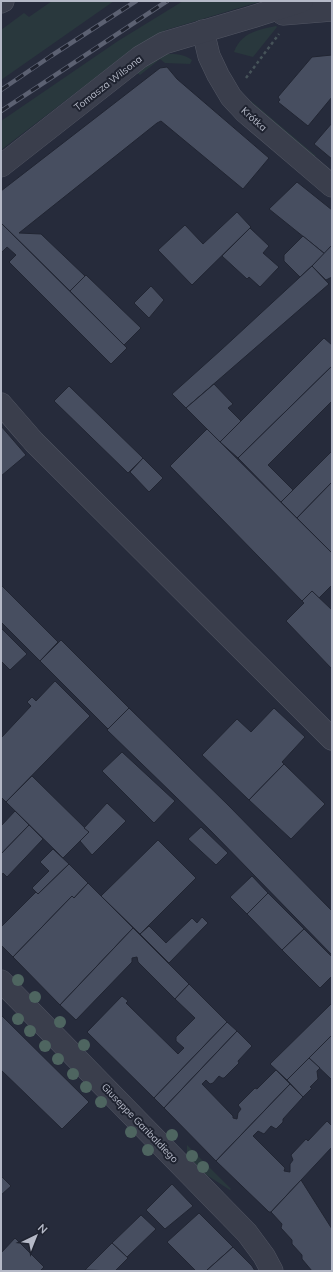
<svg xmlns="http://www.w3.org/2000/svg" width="333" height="1272" font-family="Mulish,sans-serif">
  <rect width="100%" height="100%" fill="#262b3b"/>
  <g fill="#29383d">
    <path d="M52 1H114L1 80V30L24 13 29 17Z"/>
    <path d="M183 1H262L166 30 134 48 1 150V121L118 41Z"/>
    <path d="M276 26 277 27 253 57 234 52C241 33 257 30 276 26Z"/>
    <path d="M167 54C176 54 184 54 192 60L190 64 165 63 160 59 140 75 136 72 153 60Z"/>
    <path d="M251 101 316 156H307L247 104Z"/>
    <path d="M187 1145 231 1189 230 1190 202 1172 187 1157Z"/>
  </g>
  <g fill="#474e60" stroke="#212532">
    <path d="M332 55V97L308 126 278 102 280 100 278 97 312 57Z"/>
    <path d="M167 67 177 79 269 158 243 189 161 121 157 123 19 233 41 234 85 276 70 291 1 223V191L160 68Z"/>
    <path d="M332 123V159L314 144Z"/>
    <path d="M297 182 332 210V245L325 254 269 209Z"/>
    <path d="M237 212 251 227 192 285 158 250 185 225 203 244Z"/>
    <path d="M1 223 127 348 111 364 9 262 16 255 7 247 1 253Z"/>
    <path d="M250 228 269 246 263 253 279 267 260 287 249 277 247 279 222 256Z"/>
    <path d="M303 236 325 254 300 277 284 261V255Z"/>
    <path d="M332 245V277L326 280 312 266Z"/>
    <path d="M312 266 329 284 186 408 172 394 221 350Z"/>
    <path d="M86 275 141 328 124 345 70 291Z"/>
    <path d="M151 286 164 300 149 318 134 303Z"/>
    <path d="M324 338 332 345V366L238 458 220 442Z"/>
    <path d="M332 366V401L268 465 293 490 281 502 238 458Z"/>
    <path d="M214 384 233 404 228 408 241 421 220 442 186 408Z"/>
    <path d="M69 386 143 458 128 473 54 401Z"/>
    <path d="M1 426 26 455 1 476Z"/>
    <path d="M207 429 332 553V585L319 598 312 591 302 601 170 466Z"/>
    <path d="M332 451V482L297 518 281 502Z"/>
    <path d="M143 458 163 478 149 492 130 472Z"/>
    <path d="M332 482V553L297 518Z"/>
    <path d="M1 585 58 642 40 661 1 622Z"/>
    <path d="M312 591 332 610V669L286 621 304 603 302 601Z"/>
    <path d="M1 628 27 654 10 670 1 661Z"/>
    <path d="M61 640 129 708 108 729 40 661Z"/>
    <path d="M55 681 90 716 6 802 1 797V738L31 706 27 702 32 697 36 701Z"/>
    <path d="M129 708 228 805 332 911V955L211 831 107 730Z"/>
    <path d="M274 708 305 737 282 762 284 764 249 800 202 755 237 719 251 732Z"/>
    <path d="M122 752 175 801 154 823 102 771Z"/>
    <path d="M284 764 325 804 291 839 249 800Z"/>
    <path d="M32 776 89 832 63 858 6 802Z"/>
    <path d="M107 803 126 821 92 855 80 841 89 832 84 828Z"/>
    <path d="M15 811 29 825 1 854V826Z"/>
    <path d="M29 825 43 839 7 877 3 873 1 876V854Z"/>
    <path d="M201 827 228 853 216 865 188 839Z"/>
    <path d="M158 840 196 878 140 934 101 896Z"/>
    <path d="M53 849 69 864 38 894 32 888 49 871 40 862Z"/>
    <path d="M69 864 88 883 74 898 72 896 13 957 1 945V927L36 892 38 894Z"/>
    <path d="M252 876 268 893 247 914 230 897Z"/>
    <path d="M88 883 133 928 60 1005 13 957 72 896 74 898Z"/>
    <path d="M268 893 304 929 282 950 247 914Z"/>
    <path d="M202 917 208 923 169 963 140 934 149 926 166 943 192 918 197 923Z"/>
    <path d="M133 928 189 984 175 999 138 962 137 957 132 958V962L76 1020 60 1005Z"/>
    <path d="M304 929 332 957V976L320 988 282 950Z"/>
    <path d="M189 984 227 1022 154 1098 87 1032 122 996 128 1001 126 1003 178 1054 184 1048 176 1041V1037L195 1018 175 999Z"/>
    <path d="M332 1003V1035L287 1080 270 1064Z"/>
    <path d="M1 1015 89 1102 62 1129 1 1070Z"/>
    <path d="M227 1022 237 1031 164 1108 154 1098Z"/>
    <path d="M237 1031 252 1046 238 1061 239 1063 224 1078H222L219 1076 213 1083 210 1084 206 1080 202 1084 233 1116V1118L237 1119 238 1113 241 1109 238 1105 255 1088 257 1089 276 1070 290 1084 216 1161 164 1108Z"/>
    <path d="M332 1035V1080L309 1058Z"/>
    <path d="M309 1058 320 1068 317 1071 318 1079 310 1087 312 1088 303 1097 287 1080Z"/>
    <path d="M290 1084 303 1097 283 1119V1122L276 1129 271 1126 264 1134 258 1131 253 1136 285 1168 284 1171 290 1172V1164L293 1160 291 1155 306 1139 308 1141 327 1121 332 1126V1147L271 1212H269L216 1161Z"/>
    <path d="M1 1176 11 1186 1 1195Z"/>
    <path d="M301 1180 332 1229V1271H312L302 1259V1255L292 1244V1240L281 1228 282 1224 271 1212Z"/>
    <path d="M172 1184 193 1206 165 1229 146 1210Z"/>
    <path d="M199 1213 233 1247 206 1271H196L167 1242Z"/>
    <path d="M141 1215 156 1229 127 1257 112 1243Z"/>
    <path d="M15 1238 44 1267 40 1271H1V1253Z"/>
    <path d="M112 1243 128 1258 115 1271 85 1270Z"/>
    <path d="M233 1247 252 1266 255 1271H206Z"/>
  </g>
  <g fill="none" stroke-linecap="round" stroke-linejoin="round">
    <g stroke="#525663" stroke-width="23">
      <g id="minor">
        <path d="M1 2 3 1"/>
        <path d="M283 14 332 10"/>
        <path d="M203 31 209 56 218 75 231 97 245 112 332 186"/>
        <path d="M1 166 140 57 164 43 252 17 302 1"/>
        <path d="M1 404 34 442 332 739"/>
        <path d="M1 981 247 1233 264 1256 272 1271"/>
      </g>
    </g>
    <path stroke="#465359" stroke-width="2.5" stroke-dasharray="3 3" stroke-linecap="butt" d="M246 78 279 34"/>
    <use href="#minor" stroke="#3a3e4c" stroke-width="22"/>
    <g stroke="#5c6172" stroke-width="4.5">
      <g id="rail">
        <path d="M1 90 51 56 136 1"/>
        <path d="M1 111 167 1"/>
      </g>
    </g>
    <use href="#rail" stroke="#1f2330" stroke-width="3" stroke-dasharray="9" stroke-linecap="butt"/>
  </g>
  <g fill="#4e6560">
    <circle cx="18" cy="980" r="6"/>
    <circle cx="35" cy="997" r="6"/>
    <circle cx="18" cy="1019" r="6"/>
    <circle cx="60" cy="1022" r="6"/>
    <circle cx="30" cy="1031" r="6"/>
    <circle cx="84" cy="1045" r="6"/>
    <circle cx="45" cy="1046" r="6"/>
    <circle cx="58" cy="1059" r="6"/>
    <circle cx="73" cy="1074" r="6"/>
    <circle cx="86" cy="1087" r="6"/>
    <circle cx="101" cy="1102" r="6"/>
    <circle cx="131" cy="1132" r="6"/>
    <circle cx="172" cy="1135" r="6"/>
    <circle cx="148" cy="1150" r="6"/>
    <circle cx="192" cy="1156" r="6"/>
    <circle cx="203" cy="1167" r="6"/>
  </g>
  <g text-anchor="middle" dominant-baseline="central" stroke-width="4" stroke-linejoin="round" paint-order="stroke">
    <g font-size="10" fill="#b5b9c7" stroke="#1f2330">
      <text transform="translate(108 83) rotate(-38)">Tomasza Wilsona</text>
      <text transform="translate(254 119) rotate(42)">Krótka</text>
      <text transform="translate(140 1123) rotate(46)">Giuseppe Garibaldiego</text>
    </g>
  </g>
  <rect width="333" height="1272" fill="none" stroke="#b5b9c7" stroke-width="4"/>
  <g transform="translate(36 1236) rotate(43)" stroke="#1f2330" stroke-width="3" paint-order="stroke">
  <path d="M0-3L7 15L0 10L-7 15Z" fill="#b5b9c7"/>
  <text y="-6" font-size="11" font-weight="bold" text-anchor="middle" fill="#b5b9c7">N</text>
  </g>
</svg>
